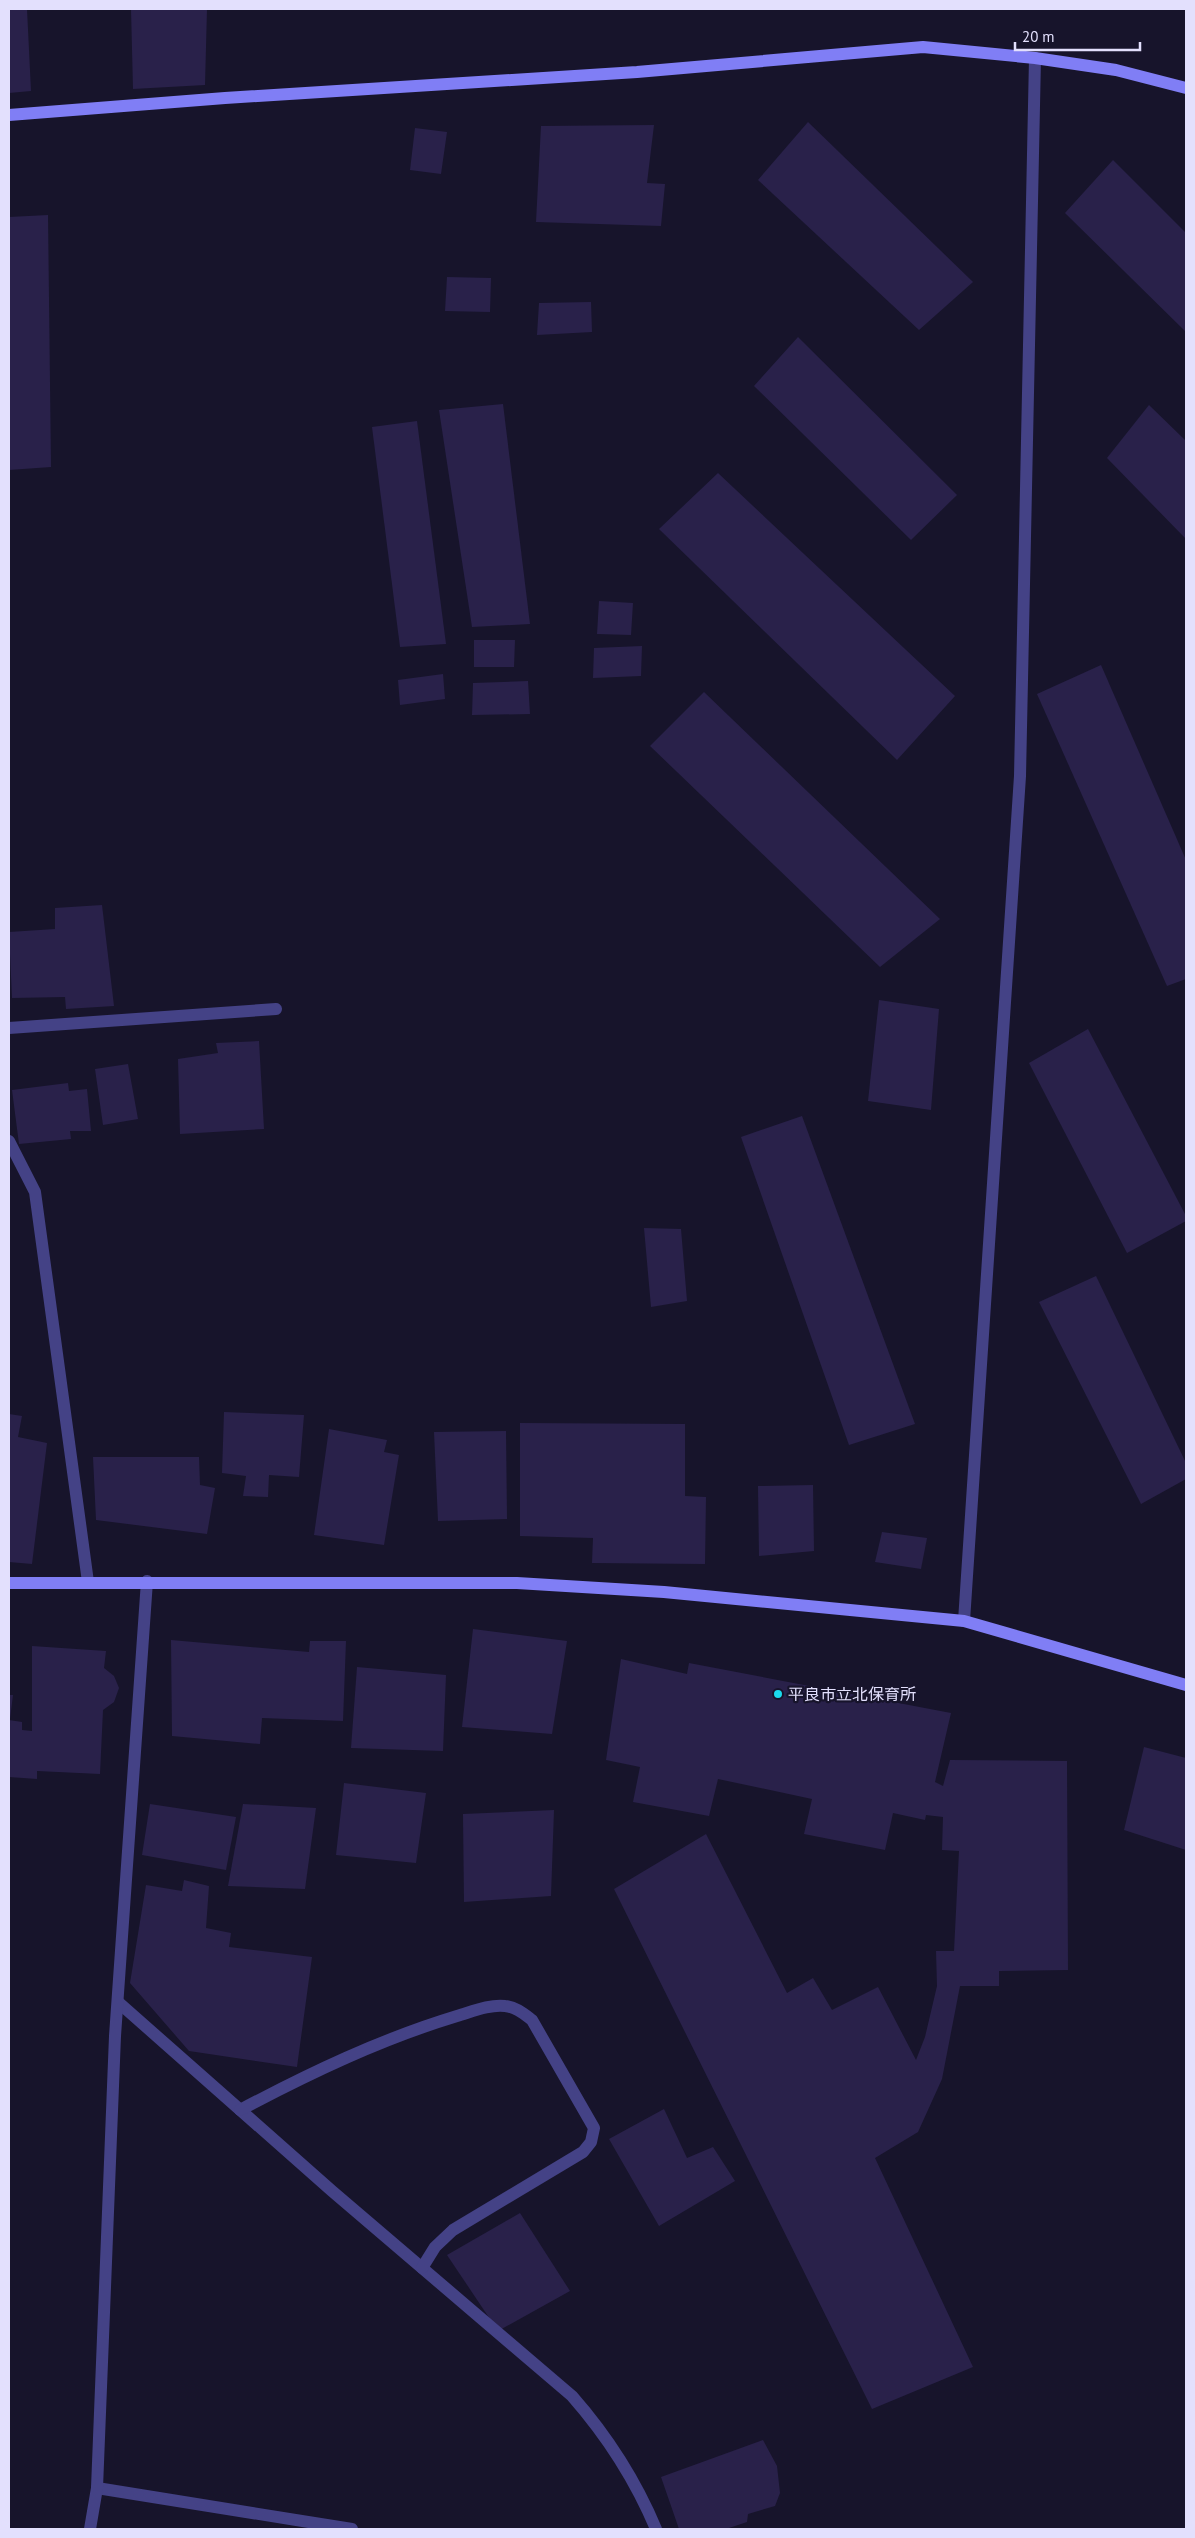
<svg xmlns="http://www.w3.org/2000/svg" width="1195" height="2538" font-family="'PT Sans','Noto Sans JP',sans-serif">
  <rect width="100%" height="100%" fill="#17142b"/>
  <g fill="#29214a">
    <path d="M9 9H27L31 91 9 93Z"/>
    <path d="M131 9H207L205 85 133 89Z"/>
    <path d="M808 122 973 282 919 330 758 180Z"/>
    <path d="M654 125 647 183 665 184 661 226 536 222 541 126Z"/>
    <path d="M415 128 447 132 441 174 410 170Z"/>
    <path d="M1113 160 1186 233V332L1065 213Z"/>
    <path d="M48 215 51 467 9 470V217Z"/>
    <path d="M447 277 491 278 490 312 445 311Z"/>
    <path d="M591 302 592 332 537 335 539 303Z"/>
    <path d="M798 337 957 495 911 540 754 386Z"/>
    <path d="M503 404 530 624 472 627 439 410Z"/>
    <path d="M1149 405 1186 441V539L1107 458Z"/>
    <path d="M417 421 446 644 400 647 372 427Z"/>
    <path d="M718 473 955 696 897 760 659 529Z"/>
    <path d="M599 601 633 603 631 635 597 634Z"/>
    <path d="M474 640H515L514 667H474Z"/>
    <path d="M642 646 641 676 593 678 594 648Z"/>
    <path d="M1101 665 1186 860V979L1167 986 1037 694Z"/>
    <path d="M443 674 445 699 400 705 398 680Z"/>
    <path d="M528 681 530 714 472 715 473 683Z"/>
    <path d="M704 692 940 919 880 967 650 746Z"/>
    <path d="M102 905 114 1006 66 1009 65 997 12 998 9 932 55 929V908Z"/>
    <path d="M879 1000 939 1009 931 1110 868 1101Z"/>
    <path d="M1088 1029 1186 1216V1221L1127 1253 1029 1063Z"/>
    <path d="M259 1041 264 1129 180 1134 178 1059 218 1053 216 1043Z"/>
    <path d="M128 1064 138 1119 103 1125 95 1069Z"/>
    <path d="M68 1083 69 1091 87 1089 91 1131H70L71 1139 19 1144 12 1090Z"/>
    <path d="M802 1116 915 1424 849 1445 741 1137Z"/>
    <path d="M644 1228 681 1229 687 1301 651 1307Z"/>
    <path d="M1096 1276 1186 1463V1479L1141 1504 1039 1302Z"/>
    <path d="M224 1412 304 1415 299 1477 269 1475 268 1497 243 1496 246 1476 222 1473Z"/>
    <path d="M9 1414 22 1416 18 1437 47 1443 32 1564 9 1562Z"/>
    <path d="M520 1423 685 1424V1496L706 1497 705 1564 592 1563 593 1538 520 1536Z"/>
    <path d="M329 1429 387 1440 384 1452 399 1455 384 1545 314 1535Z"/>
    <path d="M506 1431 507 1519 438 1521 434 1432Z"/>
    <path d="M93 1457H199L200 1485 215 1488 207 1534 96 1520Z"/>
    <path d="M813 1485 814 1551 759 1556 758 1486Z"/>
    <path d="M882 1532 927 1538 921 1569 875 1562Z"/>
    <path d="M473 1629 567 1641 552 1734 462 1727Z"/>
    <path d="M171 1640 309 1652 310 1641H346L343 1721 262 1718 260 1744 172 1736Z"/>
    <path d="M32 1646 106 1651 104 1668 114 1676 119 1688 114 1702 103 1710 100 1774 37 1771V1779L9 1777V1720L22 1722V1730L32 1731Z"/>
    <path d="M621 1659 687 1674 689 1663 951 1713 935 1782 943 1786 950 1760 1067 1761 1068 1970 999 1971V1986H960L942 2079 918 2132 875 2158 973 2367 872 2409 614 1889 706 1834 787 1993 813 1978 832 2010 878 1987 916 2060 925 2037 937 1986 936 1951H954L959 1851 942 1850 943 1817 926 1815 925 1820 893 1813 885 1850 804 1834 812 1799 718 1779 709 1816 633 1802 640 1767 606 1760Z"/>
    <path d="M357 1667 446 1675 443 1751 351 1748Z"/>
    <path d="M9 1695H13L10 1719H9Z"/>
    <path d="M1144 1747 1186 1758V1850L1124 1830Z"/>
    <path d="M344 1783 426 1793 416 1863 336 1855Z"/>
    <path d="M150 1804 236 1817 226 1870 142 1855Z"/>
    <path d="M243 1804 316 1808 305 1889 228 1886Z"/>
    <path d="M554 1810 551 1896 464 1902 463 1814Z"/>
    <path d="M184 1880 209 1886 206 1928 231 1933 229 1947 312 1957 297 2067 189 2051 130 1983 146 1885 182 1891Z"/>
    <path d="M664 2109 687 2158 713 2147 735 2181 659 2226 609 2139Z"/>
    <path d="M520 2213 570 2291 498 2331 447 2255Z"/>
    <path d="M763 2440 777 2466 780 2493 775 2506 748 2514 747 2522 726 2529H679L661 2477Z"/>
  </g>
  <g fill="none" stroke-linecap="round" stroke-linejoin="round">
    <g stroke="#444286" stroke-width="12">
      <path d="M9 1028 276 1009"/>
      <path d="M9 1141 35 1192 88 1582"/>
      <path d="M964 1621 1020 776 1035 58"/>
      <path d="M118 2002 332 2191 572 2396C608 2437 635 2479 656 2529"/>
      <path d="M240 2110C310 2073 381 2039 457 2016 471 2012 490 2004 505 2006 516 2007 524 2014 532 2020L594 2128 591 2142 583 2152 453 2230 435 2247 422 2268"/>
      <path d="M97 2488 352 2529"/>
      <path d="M90 2529 97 2488 115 2036 147 1581"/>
    </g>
    <g stroke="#807ef5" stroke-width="12">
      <path d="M9 115 225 98 637 72 923 47 1035 58 1116 70 1186 88"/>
      <path d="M9 1583H517L664 1592 964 1621 1186 1685"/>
    </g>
  </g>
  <circle fill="#1bdaed" stroke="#17142b" stroke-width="2" cx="778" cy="1694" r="5"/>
  <g text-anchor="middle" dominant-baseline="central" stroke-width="4.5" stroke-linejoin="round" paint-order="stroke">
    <g font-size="16" fill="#e3e0fd" stroke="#17142b" text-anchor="start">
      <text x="788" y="1694">平良市立北保育所</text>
    </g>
  </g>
  <rect width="1195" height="2538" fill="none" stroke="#e3e0fd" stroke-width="20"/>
  <path d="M1015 42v8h125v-8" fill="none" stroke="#e3e0fd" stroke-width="2.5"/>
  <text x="1022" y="42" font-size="15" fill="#e3e0fd" stroke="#17142b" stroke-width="4" paint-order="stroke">20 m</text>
</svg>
